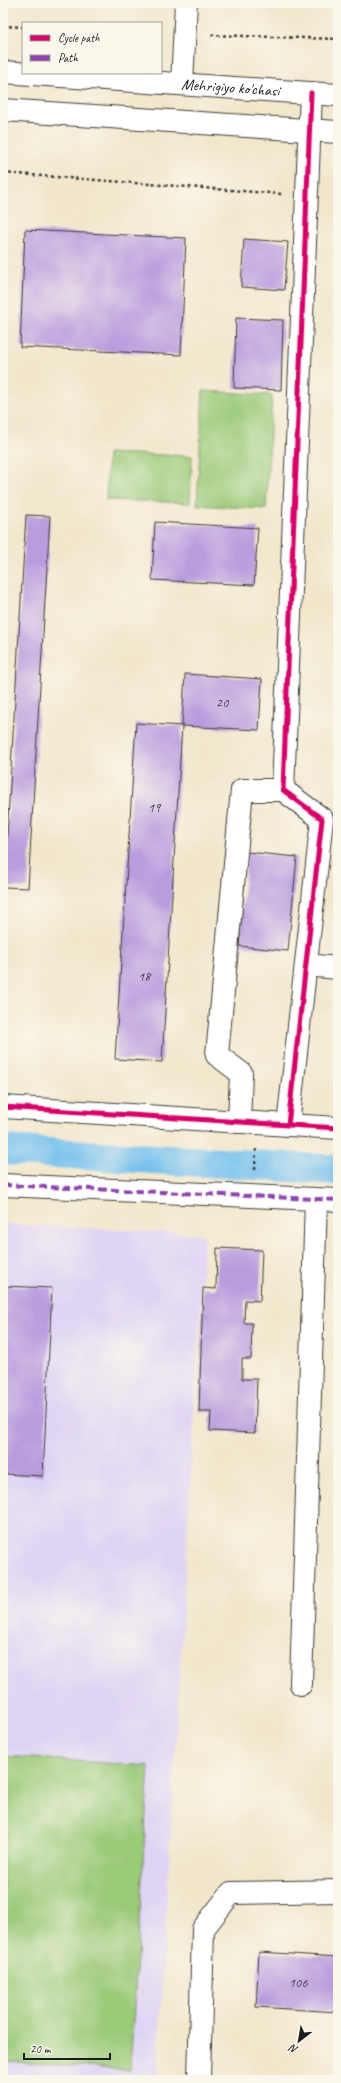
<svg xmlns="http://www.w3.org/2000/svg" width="341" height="2083" font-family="Caveat,sans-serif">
  <rect width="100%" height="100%" fill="#fbf7ec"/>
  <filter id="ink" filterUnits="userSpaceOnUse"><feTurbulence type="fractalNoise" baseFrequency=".025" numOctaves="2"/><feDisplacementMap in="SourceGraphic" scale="8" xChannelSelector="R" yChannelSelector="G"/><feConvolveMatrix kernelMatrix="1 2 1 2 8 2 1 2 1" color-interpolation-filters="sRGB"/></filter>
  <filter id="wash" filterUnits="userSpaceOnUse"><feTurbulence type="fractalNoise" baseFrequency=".012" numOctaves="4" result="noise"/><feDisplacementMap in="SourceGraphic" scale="16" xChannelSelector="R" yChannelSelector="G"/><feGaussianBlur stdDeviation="0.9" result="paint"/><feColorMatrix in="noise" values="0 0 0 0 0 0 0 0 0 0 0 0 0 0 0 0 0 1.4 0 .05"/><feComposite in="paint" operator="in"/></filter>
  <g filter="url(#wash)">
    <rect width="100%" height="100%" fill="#f2e7cc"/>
    <path fill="#e0d4f4" d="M3 1224 204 1234 157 2080H3Z"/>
    <g fill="#9bca79" stroke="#5c734a">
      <path d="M203 391 272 395 266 509 197 505Z"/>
      <path d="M108 453 192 456 190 503 106 500Z"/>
      <path d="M3 1756 149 1766 130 2070 3 2061Z"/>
    </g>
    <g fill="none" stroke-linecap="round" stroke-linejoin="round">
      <path stroke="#74c0ed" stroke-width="30" d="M3 1150 338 1170"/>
    </g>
    <g id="blocks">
      <g fill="#b99cde">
        <path d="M25 230 186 238 181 355 20 347Z"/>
        <path d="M244 239 288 242 284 290 241 287Z"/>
        <path d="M236 318 283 320 281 390 234 388Z"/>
        <path d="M26 515 50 516 28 888 4 887Z"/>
        <path d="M155 522 258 528 254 585 152 580Z"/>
        <path d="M185 674 262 679 259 730 182 726Z"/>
        <path d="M136 723 182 726 162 1062 115 1059Z"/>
        <path d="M247 852 297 857 288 951 239 946Z"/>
        <path d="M217 1248 262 1250 260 1301 245 1300 244 1323H252L251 1359H242V1379H257L255 1433 210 1431 211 1412H199L203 1288 216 1289Z"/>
        <path d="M3 1286 52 1288 43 1476 3 1474Z"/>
        <path d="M259 1952 338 1957V2012L256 2007Z"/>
      </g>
    </g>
  </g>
  <g filter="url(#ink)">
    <use href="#blocks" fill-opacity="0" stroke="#3c3a36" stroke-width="1"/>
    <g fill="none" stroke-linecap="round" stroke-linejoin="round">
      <g stroke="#3c3a36" stroke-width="24">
        <g id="minor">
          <path d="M182 84 186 3"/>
          <path d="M306 965 338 968"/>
          <path d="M3 1107 338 1128"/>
          <path d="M239 1122 241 1073 217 1055 242 790H283"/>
          <path d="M288 1125 322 819 283 790 311 93"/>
          <path d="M3 1185 338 1200"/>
          <path d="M301 1684 316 1200"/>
          <path d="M199 2080 203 1929 231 1893 338 1891"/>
        </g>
      </g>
      <g stroke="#3c3a36" stroke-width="24">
        <g id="major">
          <path id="s1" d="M3 72 338 95"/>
          <path d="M3 110 338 132"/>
        </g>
      </g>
      <g stroke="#3c3a36" stroke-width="2.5" stroke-dasharray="3 3" stroke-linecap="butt">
        <path d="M3 26 23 27"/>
        <path d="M211 35 338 39"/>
        <path d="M3 173 282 194"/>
        <path d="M255 1170 256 1149"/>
      </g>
      <use href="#minor" stroke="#fff" stroke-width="22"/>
      <use href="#major" stroke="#fff" stroke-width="22"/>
      <path stroke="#8e44ad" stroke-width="4" stroke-dasharray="8 4" stroke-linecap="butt" d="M3 1185 338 1200"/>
      <g stroke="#fbf7ec" stroke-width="8">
        <g id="cycleway">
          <path d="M3 1107 338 1128"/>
          <path d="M288 1125 322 819 283 790 311 93"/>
        </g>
      </g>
      <use href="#cycleway" stroke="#d6006c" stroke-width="5"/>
    </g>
  </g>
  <g text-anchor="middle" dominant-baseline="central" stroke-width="4" stroke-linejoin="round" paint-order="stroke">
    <g font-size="14" fill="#433c4c">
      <text x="222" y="702">20</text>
      <text x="154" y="807">19</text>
      <text x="144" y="976">18</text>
      <text x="298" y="1982">106</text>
    </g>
    <g font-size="16" fill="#1c1c1c" stroke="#fbf7ec">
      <text stroke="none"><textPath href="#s1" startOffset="228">Mehrigiyo ko'chasi</textPath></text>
    </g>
  </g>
  <rect width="341" height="2083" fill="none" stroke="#fbf7ec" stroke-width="16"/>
  <rect x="22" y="22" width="140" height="52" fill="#fbf7ec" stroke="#a29f99"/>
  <rect x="30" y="35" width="20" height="6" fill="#d6006c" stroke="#a29f99"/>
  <text x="58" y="42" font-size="12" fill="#1c1c1c">Cycle path</text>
  <rect x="30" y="55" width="20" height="6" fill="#8e44ad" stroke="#a29f99"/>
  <text x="58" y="62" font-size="12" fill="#1c1c1c">Path</text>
  <g transform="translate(299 2041) rotate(211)" stroke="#fbf7ec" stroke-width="3" paint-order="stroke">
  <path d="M0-3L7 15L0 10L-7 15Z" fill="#1c1c1c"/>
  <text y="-6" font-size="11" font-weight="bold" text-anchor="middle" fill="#1c1c1c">N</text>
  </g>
  <path d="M24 2053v6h86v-6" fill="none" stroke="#1c1c1c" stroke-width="2"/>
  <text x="30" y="2053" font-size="12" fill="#1c1c1c" stroke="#fbf7ec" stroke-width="3" paint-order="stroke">20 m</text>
</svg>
